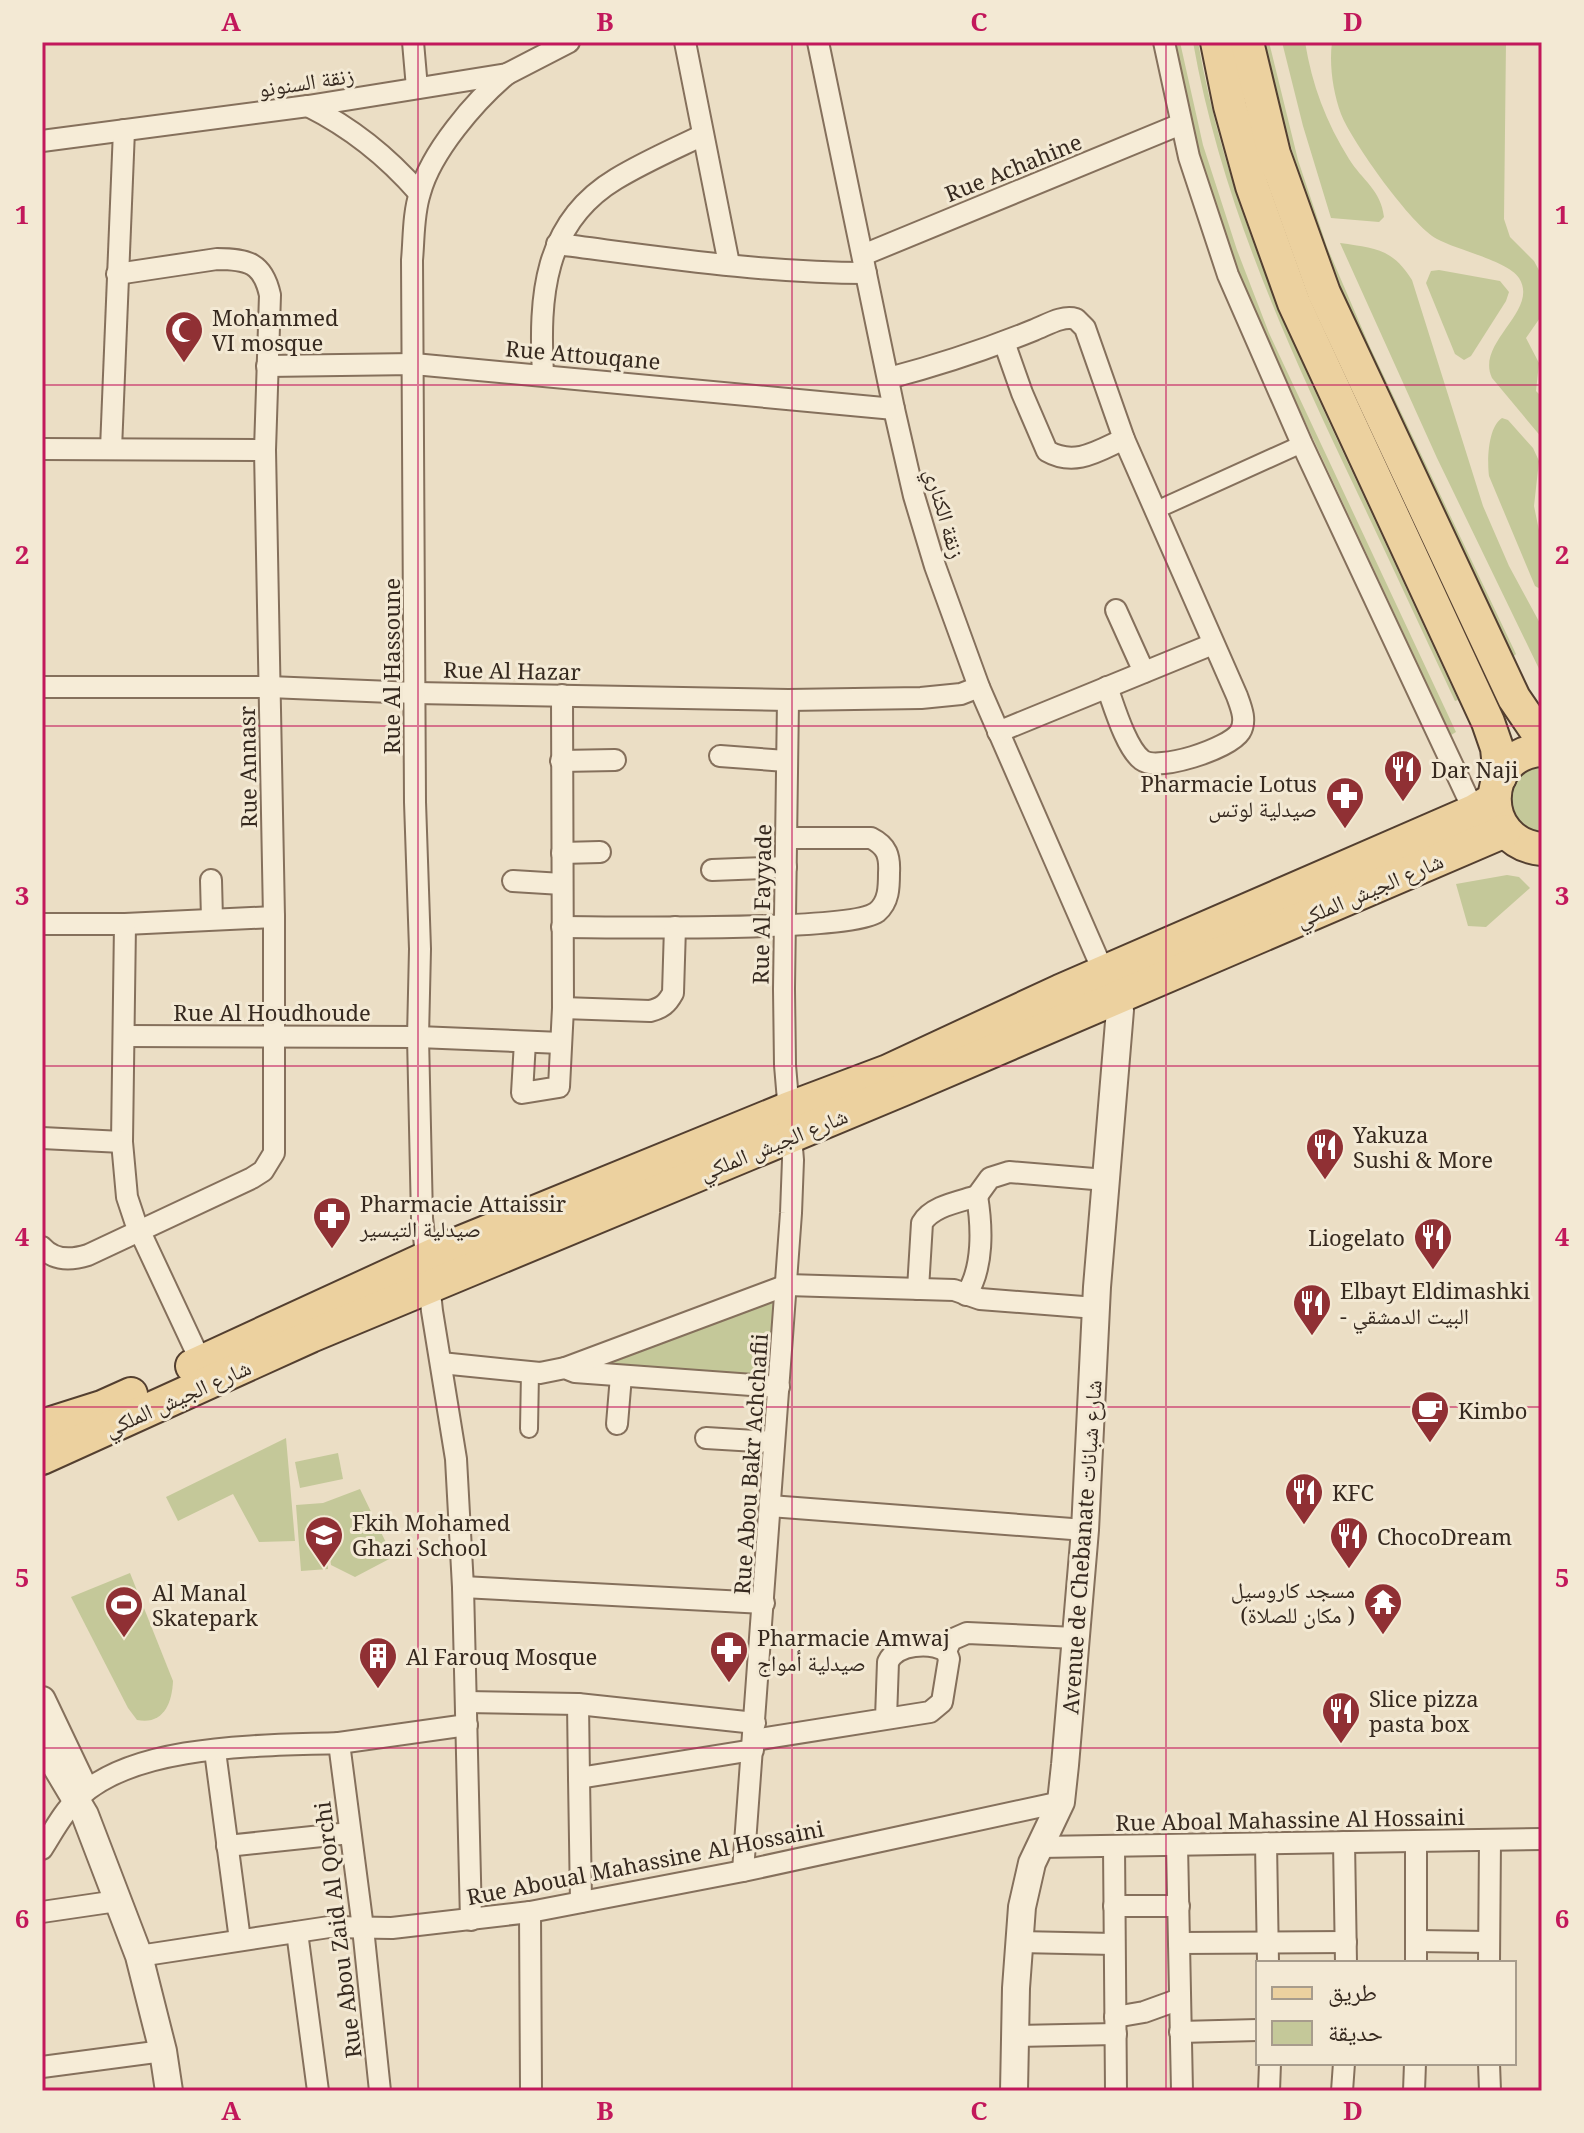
<svg xmlns="http://www.w3.org/2000/svg" width="1584" height="2133" font-family="'Noto Serif','Noto Naskh Arabic',serif">
  <rect width="100%" height="100%" fill="#ebdec5"/>
  <g fill="#c4c899">
    <path d="M1175 42H1180L1203 145 1237 250 1269 333 1456 732 1451 735 1248 299 1203 171Z"/>
    <path d="M1193 42H1198C1224 191 1285 328 1348 463 1385 542 1421 621 1458 700L1455 701C1422 631 1390 561 1357 492 1288 347 1221 201 1193 42Z"/>
    <path d="M1265 42H1269L1298 160 1327 247 1370 347 1516 654 1513 657C1418 458 1308 260 1265 42Z"/>
    <path d="M1282 42H1305C1312 85 1326 122 1349 159 1362 180 1381 190 1384 217L1379 222 1331 218 1303 126Z"/>
    <path d="M1332 42H1506L1504 219 1510 237 1534 261 1542 276V315L1526 338 1539 363 1536 391 1542 397V438L1492 378C1475 342 1540 311 1519 278 1508 261 1457 250 1437 239 1412 226 1352 142 1341 114 1333 92 1329 65 1332 42Z"/>
    <path d="M1340 243C1374 248 1392 248 1412 280L1483 506 1509 566 1542 627V675L1437 458Z"/>
    <path d="M1439 270 1500 281 1509 292 1506 301 1471 356 1464 360 1455 354 1426 283 1431 271Z"/>
    <path d="M1502 418 1508 420 1533 448 1539 461 1534 506 1542 545V590L1535 586 1489 476C1487 460 1488 427 1502 418Z"/>
    <path d="M1542 765V834C1500 824 1499 774 1542 765Z"/>
    <path d="M1507 875 1519 877 1530 888 1486 927 1468 926 1456 884Z"/>
    <path d="M774 1297 769 1382 583 1370Z"/>
    <path d="M286 1438 295 1541 259 1542 233 1494 178 1521 166 1497Z"/>
    <path d="M338 1453 343 1479 300 1488 295 1462Z"/>
    <path d="M360 1489 393 1557 355 1577 331 1565 324 1513 328 1569 301 1571 296 1505 323 1503Z"/>
    <path d="M130 1573 173 1681C172 1704 163 1725 137 1720L128 1708 71 1597Z"/>
  </g>
  <g fill="none" stroke-linecap="round" stroke-linejoin="round">
    <g stroke="#85705c" stroke-width="20">
      <g id="pedestrian">
        <path d="M1154 511 1302 444"/>
        <path d="M529 1429 530 1372"/>
      </g>
    </g>
    <g stroke="#85705c" stroke-width="24">
      <g id="minor">
        <path d="M413 42 417 88"/>
        <path d="M685 42 729 264"/>
        <path d="M818 42 894 409 914 496 935 566 979 687 1104 973"/>
        <path d="M1164 42 1189 157 1228 275 1302 444 1474 811"/>
        <path d="M308 106C352 128 387 156 419 193"/>
        <path d="M42 141 308 106 507 74 569 42"/>
        <path d="M557 244C660 257 763 273 866 273"/>
        <path d="M863 255 1181 124"/>
        <path d="M1004 342 1022 393 1047 451C1075 467 1098 451 1124 439"/>
        <path d="M267 366 414 364 894 409"/>
        <path d="M543 374C539 297 543 223 616 179 644 162 674 149 703 135"/>
        <path d="M889 378C939 365 987 349 1034 330 1047 325 1062 315 1076 319L1085 328 1124 439 1237 696C1241 707 1247 721 1240 732 1229 749 1158 772 1142 760 1126 748 1114 706 1107 687"/>
        <path d="M42 449 265 450"/>
        <path d="M111 449 124 130"/>
        <path d="M1116 610 1144 672"/>
        <path d="M42 687H269L416 693 788 700 921 698 961 694 979 687"/>
        <path d="M998 732 1213 644"/>
        <path d="M720 756 786 761"/>
        <path d="M561 761 615 760"/>
        <path d="M562 853 600 852"/>
        <path d="M712 870 786 867"/>
        <path d="M211 880 212 919"/>
        <path d="M513 881 562 884"/>
        <path d="M42 924H125L274 917"/>
        <path d="M125 924 122 1142 127 1197 135 1221 201 1362"/>
        <path d="M562 927C609 927 851 932 877 912 889 902 889 887 889 873 890 856 887 846 871 838H786"/>
        <path d="M563 1008 650 1011C662 1008 667 1004 673 993L675 927"/>
        <path d="M125 1036 418 1037 561 1043"/>
        <path d="M525 1042 522 1093 559 1087 563 1008 562 695"/>
        <path d="M42 1138 122 1142"/>
        <path d="M977 1196 990 1178 1009 1172 1106 1180"/>
        <path d="M42 1247C54 1261 72 1260 88 1255L252 1178 263 1171 274 1153V917L265 450 270 295C263 263 248 259 217 259L117 274"/>
        <path d="M918 1289 922 1223C932 1206 959 1202 977 1196 982 1226 984 1268 966 1295"/>
        <path d="M441 1363 540 1373 565 1368 575 1372 779 1387"/>
        <path d="M565 1368 787 1285 954 1290 980 1299 1096 1308"/>
        <path d="M617 1424 621 1376"/>
        <path d="M706 1438 774 1442"/>
        <path d="M770 1506 1085 1530"/>
        <path d="M463 1587 764 1603"/>
        <path d="M946 1651 951 1640 967 1633 1075 1638"/>
        <path d="M466 1702 578 1704"/>
        <path d="M754 1740 930 1712 942 1702 949 1659 946 1651C930 1642 897 1643 888 1662L886 1718"/>
        <path d="M339 1743 467 1725"/>
        <path d="M753 1750 579 1778 578 1704 755 1723"/>
        <path d="M215 1751 240 1940"/>
        <path d="M579 1778 581 1902"/>
        <path d="M1344 1842 1346 1963"/>
        <path d="M1266 1843 1268 1963"/>
        <path d="M1177 1845 1182 2091"/>
        <path d="M227 1846 350 1833"/>
        <path d="M1114 1846 1116 2091"/>
        <path d="M1039 1847 1542 1839"/>
        <path d="M42 1849C53 1832 63 1812 78 1798 135 1743 263 1746 339 1743L363 1928 380 2091"/>
        <path d="M743 1871 791 1213 793 1160 785 1065 784 989 788 700"/>
        <path d="M1114 1906H1179"/>
        <path d="M42 1912 117 1901"/>
        <path d="M530 1912 531 2091"/>
        <path d="M471 1920 463 1587 456 1459 432 1311 422 1218 418 1037 420 949 415 802 412 260C414 239 413 214 420 193 431 152 475 101 507 74"/>
        <path d="M297 1932 318 2091"/>
        <path d="M1416 1941 1489 1942"/>
        <path d="M1019 1942 1114 1944"/>
        <path d="M1179 1943 1346 1942"/>
        <path d="M139 1956 329 1927 392 1928 530 1912 743 1871 1061 1802"/>
        <path d="M1416 1963V1841"/>
        <path d="M1489 1963 1490 1840"/>
        <path d="M1115 2017 1144 2012 1180 1999"/>
        <path d="M1180 2032 1258 2030"/>
        <path d="M1015 2036 1116 2034"/>
        <path d="M1489 2063 1490 2091"/>
        <path d="M42 2067 163 2051"/>
        <path d="M1269 2091 1270 2063"/>
        <path d="M1342 2091 1344 2063"/>
        <path d="M1414 2091 1415 2063"/>
      </g>
    </g>
    <g stroke="#85705c" stroke-width="30">
      <g id="tertiary">
        <path d="M42 1700 82 1784"/>
        <path d="M42 1743 85 1815 139 1956 163 2051 169 2091"/>
        <path d="M1014 2091 1016 1988 1022 1907 1032 1863 1061 1802 1065 1765 1085 1530 1097 1287 1120 1010 1109 984"/>
      </g>
    </g>
    <g stroke="#533f30" stroke-width="36">
      <g id="primary">
        <path d="M1217 42 1230 106 1252 186 1294 303 1488 722 1497 748 1500 777"/>
        <path d="M1247 42 1274 154 1324 293 1514 698 1542 739"/>
        <path d="M1542 750C1480 753 1478 843 1542 849"/>
        <path d="M192 1366 459 1243 787 1109 888 1071 1060 991 1474 811 1494 799"/>
        <path d="M42 1426 102 1407 131 1394"/>
        <path d="M42 1458 311 1336 904 1089 1505 831"/>
      </g>
    </g>
    <use href="#pedestrian" stroke="#f6ecd7" stroke-width="16"/>
    <use href="#minor" stroke="#f6ecd7" stroke-width="20"/>
    <use href="#tertiary" stroke="#f6ecd7" stroke-width="26"/>
    <use href="#primary" stroke="#ecd19f" stroke-width="32"/>
  </g>
  <path fill="none" stroke="#c2185b" stroke-width="2" stroke-opacity="0.55" d="M418 42V2091M792 42V2091M1166 42V2091M42 385H1542M42 726H1542M42 1066H1542M42 1407H1542M42 1748H1542"/>
  <defs>
    <g id="mosque-pin" transform="scale(2)"><path d="M0 17L-7.5 6A9.5 9.5 0 1 1 7.5 6Z" fill="#903034" stroke="#f3e9d4"/><path d="M3.5-4.9A6 6 0 1 0 3.5 4.9A5 5 0 1 1 3.5-4.9Z" fill="#fff"/></g>
    <g id="restaurant-pin" transform="scale(2)"><path d="M0 17L-7.5 6A9.5 9.5 0 1 1 7.5 6Z" fill="#903034" stroke="#f3e9d4"/><path d="M-5-6h1v4h1v-4h1v4h1v-4h1v5L-1.5 .5V6h-2V.5L-5-1ZM5-6V6H3V1.5H1.5Q1.5-4 5-6Z" fill="#fff"/></g>
    <g id="pharmacy-pin" transform="scale(2)"><path d="M0 17L-7.5 6A9.5 9.5 0 1 1 7.5 6Z" fill="#903034" stroke="#f3e9d4"/><path d="M-2-6h4v4h4v4h-4v4h-4v-4h-4v-4h4Z" fill="#fff"/></g>
    <g id="cafe-pin" transform="scale(2)"><path d="M0 17L-7.5 6A9.5 9.5 0 1 1 7.5 6Z" fill="#903034" stroke="#f3e9d4"/><path d="M-5.5-4.5H6V0H3Q3 3.5 0 3.5H-2.5Q-5.5 3.5-5.5 0ZM3-3.2v2h1.7v-2ZM-6 4.5H4V6H-6Z" fill="#fff"/></g>
    <g id="school-pin" transform="scale(2)"><path d="M0 17L-7.5 6A9.5 9.5 0 1 1 7.5 6Z" fill="#903034" stroke="#f3e9d4"/><path d="M0-5L7-2L0 1L-7-2ZM-4 1L0 2.5L4 1V4Q0 6-4 4Z" fill="#fff"/></g>
    <g id="temple-pin" transform="scale(2)"><path d="M0 17L-7.5 6A9.5 9.5 0 1 1 7.5 6Z" fill="#903034" stroke="#f3e9d4"/><path d="M0-6L5-2H3V0L6.5 2.5H4V6H1.5V3h-3V6H-4V2.5H-6.5L-3 0V-2H-5Z" fill="#fff"/></g>
    <g id="stadium-pin" transform="scale(2)"><path d="M0 17L-7.5 6A9.5 9.5 0 1 1 7.5 6Z" fill="#903034" stroke="#f3e9d4"/><path d="M0-5a6.5 5 0 1 0 0 10a6.5 5 0 1 0 0-10ZM-3.5-1.8h7v3.6h-7Z" fill="#fff"/></g>
    <g id="building-pin" transform="scale(2)"><path d="M0 17L-7.5 6A9.5 9.5 0 1 1 7.5 6Z" fill="#903034" stroke="#f3e9d4"/><path d="M-4-6H4V6H1V3H-1V6H-4ZM-2.5-4.3h1.7v1.8h-1.7ZM.8-4.3h1.7v1.8H.8ZM-2.5-1h1.7V.8h-1.7ZM.8-1h1.7V.8H.8Z" fill="#fff"/></g>
  </defs>
  <g fill-rule="evenodd">
    <use href="#mosque-pin" x="184" y="330"/>
    <use href="#restaurant-pin" x="1403" y="769"/>
    <use href="#pharmacy-pin" x="1345" y="796"/>
    <use href="#restaurant-pin" x="1325" y="1147"/>
    <use href="#pharmacy-pin" x="332" y="1216"/>
    <use href="#restaurant-pin" x="1433" y="1237"/>
    <use href="#restaurant-pin" x="1312" y="1303"/>
    <use href="#cafe-pin" x="1430" y="1410"/>
    <use href="#restaurant-pin" x="1304" y="1492"/>
    <use href="#school-pin" x="324" y="1535"/>
    <use href="#restaurant-pin" x="1349" y="1536"/>
    <use href="#temple-pin" x="1383" y="1602"/>
    <use href="#stadium-pin" x="124" y="1605"/>
    <use href="#pharmacy-pin" x="729" y="1650"/>
    <use href="#building-pin" x="378" y="1656"/>
    <use href="#restaurant-pin" x="1341" y="1711"/>
  </g>
  <g text-anchor="middle" dominant-baseline="central" stroke-width="6" stroke-linejoin="round" paint-order="stroke">
    <g font-size="22" fill="#36291f" stroke="#f3e9d4">
      <text transform="translate(306 81) rotate(-9)">زنقة السنونو</text>
      <text transform="translate(1013 167) rotate(-22)">Rue Achahine</text>
      <text transform="translate(583 354) rotate(5)">Rue Attouqane</text>
      <text transform="translate(946 513) rotate(74)">زنقة الكناري</text>
      <text transform="translate(391 666) rotate(-90)">Rue Al Hassoune</text>
      <text transform="translate(512 670) rotate(1)">Rue Al Hazar</text>
      <text transform="translate(247 767) rotate(-91)">Rue Annasr</text>
      <text transform="translate(1369 889) rotate(-23)">شارع الجيش الملكي</text>
      <text transform="translate(761 904) rotate(-89)">Rue Al Fayyade</text>
      <text x="272" y="1012">Rue Al Houdhoude</text>
      <text transform="translate(773 1143) rotate(-22)">شارع الجيش الملكي</text>
      <text transform="translate(177 1397) rotate(-24)">شارع الجيش الملكي</text>
      <text transform="translate(750 1464) rotate(-86)">Rue Abou Bakr Achchafii</text>
      <text transform="translate(1081 1547) rotate(-86)">Avenue de Chebanate شارع شبانات</text>
      <text transform="translate(1290 1819) rotate(-1)">Rue Aboal Mahassine Al Hossaini</text>
      <text transform="translate(645 1862) rotate(-11)">Rue Aboual Mahassine Al Hossaini</text>
      <text transform="translate(337 1930) rotate(-97)">Rue Abou Zaid Al Qorchi</text>
    </g>
    <g font-size="22" fill="#36291f" stroke="#f3e9d4" text-anchor="start">
      <text x="212" y="317">Mohammed<tspan x="212" dy="25">VI mosque</tspan></text>
      <text x="1431" y="769">Dar Naji</text>
      <text x="1317" y="783" text-anchor="end">Pharmacie Lotus<tspan x="1317" dy="25">صيدلية لوتس</tspan></text>
      <text x="1353" y="1134">Yakuza<tspan x="1353" dy="25">Sushi &amp; More</tspan></text>
      <text x="360" y="1203">Pharmacie Attaissir<tspan x="360" dy="25">صيدلية التيسير</tspan></text>
      <text x="1405" y="1237" text-anchor="end">Liogelato</text>
      <text x="1340" y="1290">Elbayt Eldimashki<tspan x="1340" dy="25">- البيت الدمشقي</tspan></text>
      <text x="1458" y="1410">Kimbo</text>
      <text x="1332" y="1492">KFC</text>
      <text x="352" y="1522">Fkih Mohamed<tspan x="352" dy="25">Ghazi School</tspan></text>
      <text x="1377" y="1536">ChocoDream</text>
      <text x="1355" y="1589" text-anchor="end">مسجد كاروسيل<tspan x="1355" dy="25">(مكان للصلاة )</tspan></text>
      <text x="152" y="1592">Al Manal<tspan x="152" dy="25">Skatepark</tspan></text>
      <text x="757" y="1637">Pharmacie Amwaj<tspan x="757" dy="25">صيدلية أمواج</tspan></text>
      <text x="406" y="1656">Al Farouq Mosque</text>
      <text x="1369" y="1698">Slice pizza<tspan x="1369" dy="25">pasta box</tspan></text>
    </g>
  </g>
  <rect width="1584" height="2133" fill="none" stroke="#f3e9d4" stroke-width="88"/>
  <rect x="1256" y="1961" width="260" height="104" fill="#f3e9d4" stroke="#a79c8c" stroke-width="2"/>
  <rect x="1272" y="1987" width="40" height="12" fill="#ecd19f" stroke="#a79c8c" stroke-width="2"/>
  <text x="1328" y="2001" font-size="24" fill="#36291f">طريق</text>
  <rect x="1272" y="2021" width="40" height="24" fill="#c4c899" stroke="#a79c8c" stroke-width="2"/>
  <text x="1328" y="2041" font-size="24" fill="#36291f">حديقة</text>
  <rect x="44" y="44" width="1496" height="2045" fill="none" stroke="#c2185b" stroke-width="3"/>
  <g font-size="26" text-anchor="middle" font-weight="bold" fill="#c2185b">
    <text x="231" y="31">A</text>
    <text x="605" y="31">B</text>
    <text x="979" y="31">C</text>
    <text x="1353" y="31">D</text>
    <text x="22" y="224">1</text>
    <text x="1562" y="224">1</text>
    <text x="22" y="564">2</text>
    <text x="1562" y="564">2</text>
    <text x="22" y="905">3</text>
    <text x="1562" y="905">3</text>
    <text x="22" y="1246">4</text>
    <text x="1562" y="1246">4</text>
    <text x="22" y="1587">5</text>
    <text x="1562" y="1587">5</text>
    <text x="22" y="1928">6</text>
    <text x="1562" y="1928">6</text>
    <text x="231" y="2120">A</text>
    <text x="605" y="2120">B</text>
    <text x="979" y="2120">C</text>
    <text x="1353" y="2120">D</text>
  </g>
</svg>
